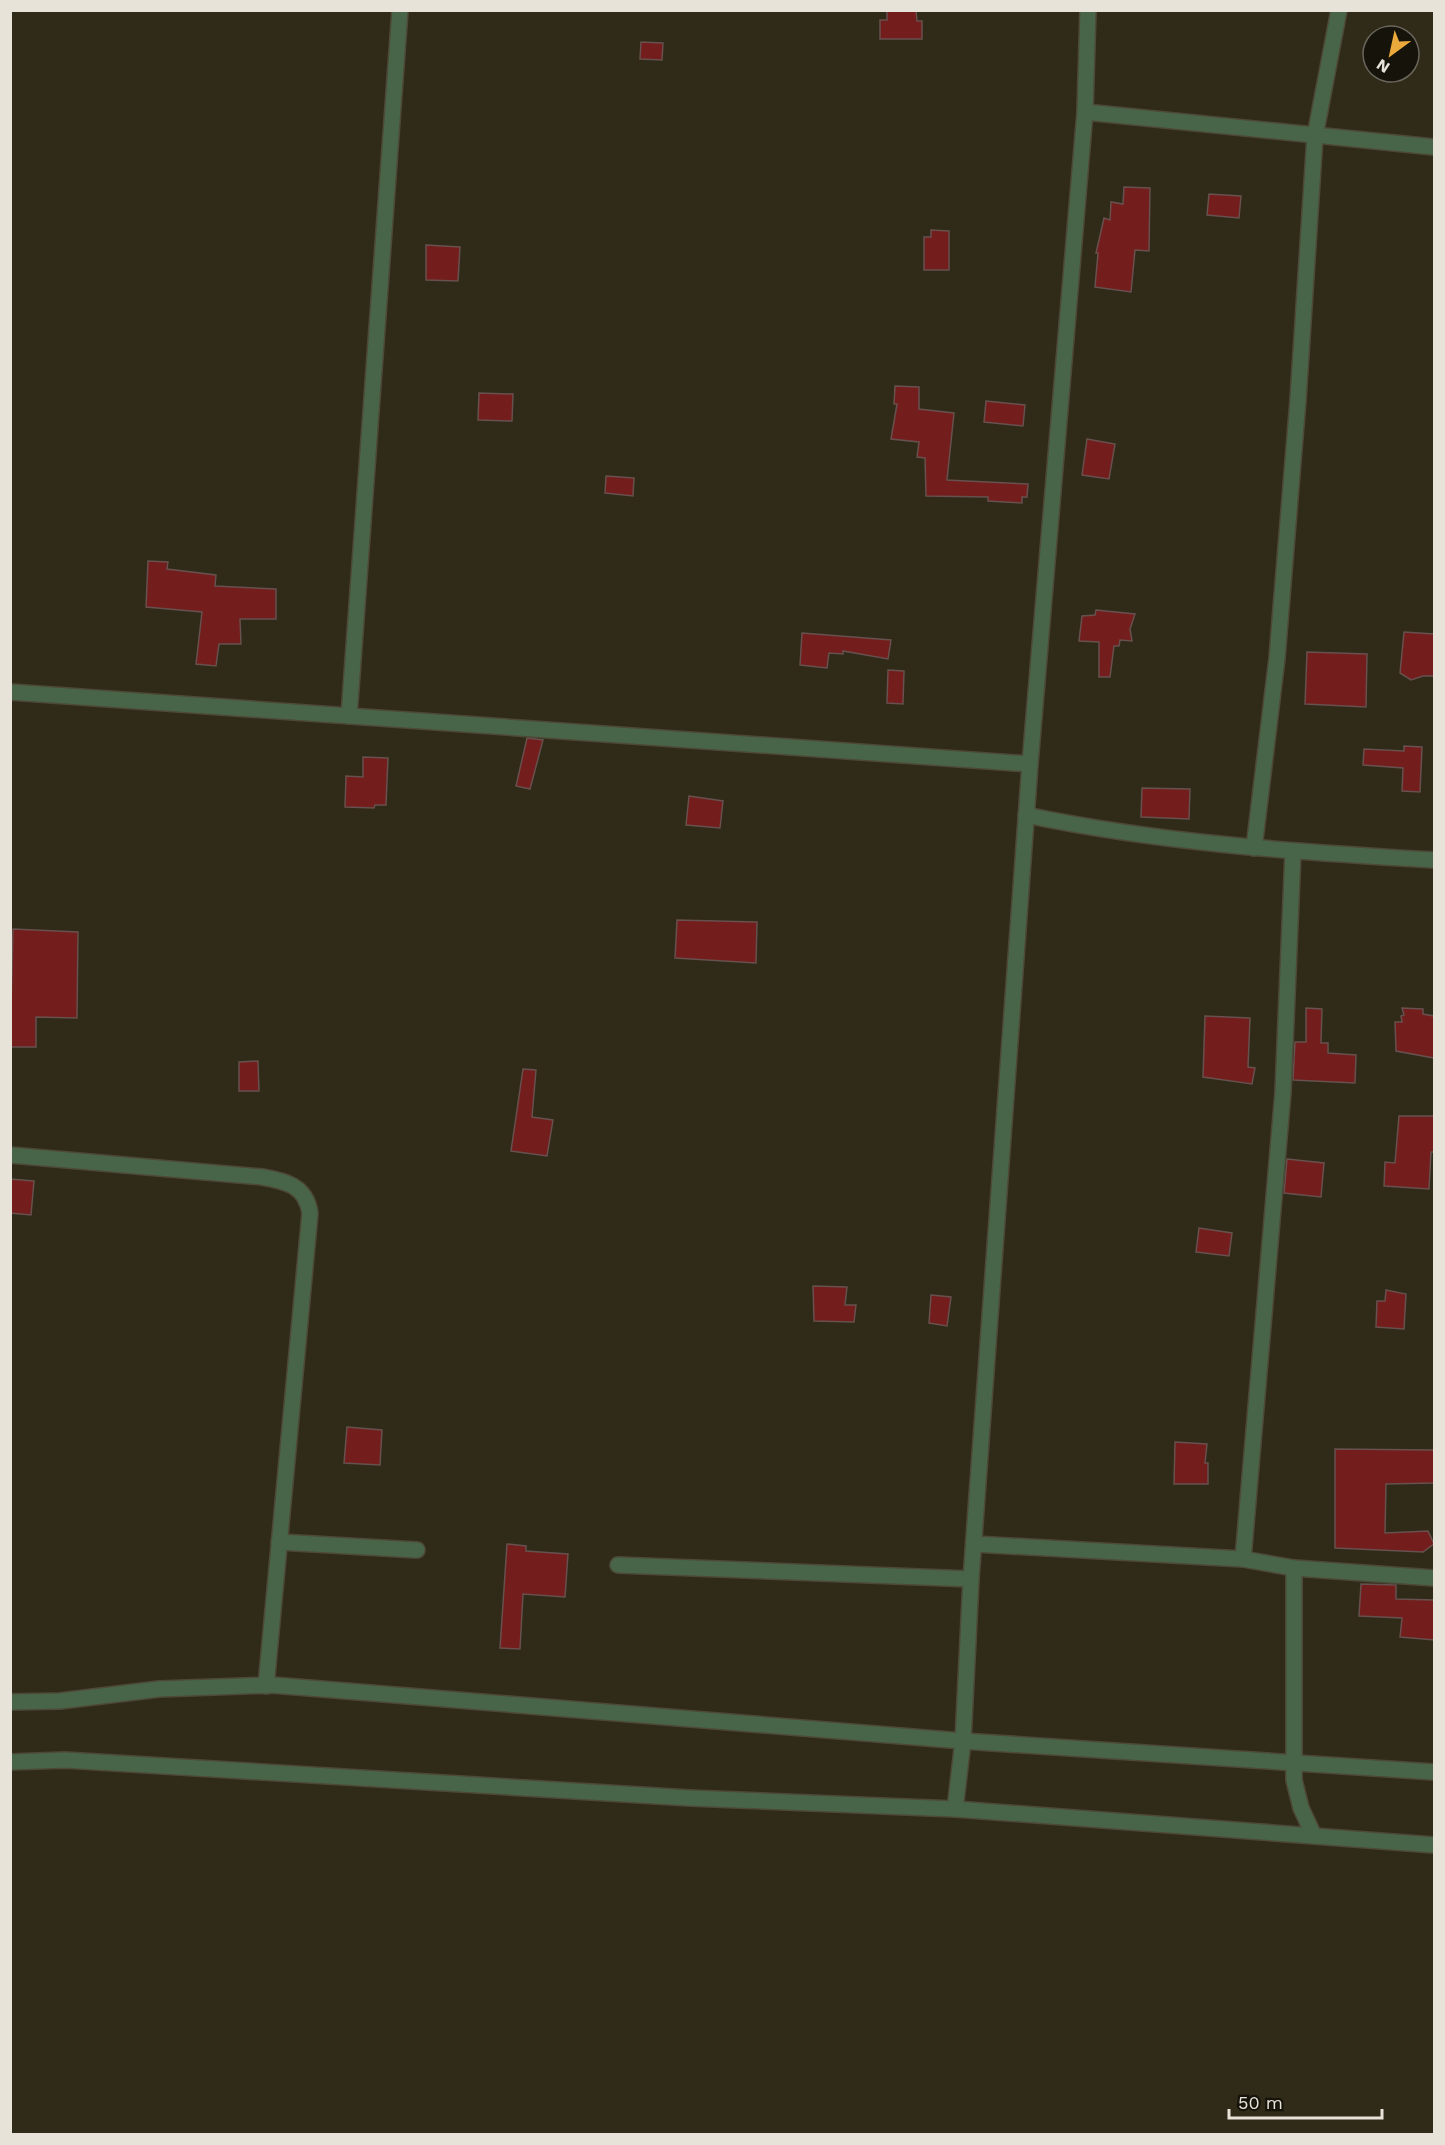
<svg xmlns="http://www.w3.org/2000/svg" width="1445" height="2145" font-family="'Work Sans',sans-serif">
  <rect width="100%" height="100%" fill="#302a18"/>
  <g fill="#731e1c" stroke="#67504d" stroke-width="1.5">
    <path d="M887 10H916L917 21H922V39H880V20H887Z"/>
    <path d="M641 42 663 43 662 60 640 59Z"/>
    <path d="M1124 187 1150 188 1149 251 1135 250 1131 292 1095 287 1098 253H1096L1104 218 1110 220 1111 202 1123 204Z"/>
    <path d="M1209 194 1241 196 1239 218 1207 215Z"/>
    <path d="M931 230 949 231V270H924V237H931Z"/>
    <path d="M426 245 460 247 458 281 426 280Z"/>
    <path d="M895 386 919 387V409L954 413 947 480 1028 484 1027 497H1022V503L988 501V497L926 496 925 458 917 457 919 442 891 439 897 404H894Z"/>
    <path d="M479 393 513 394 512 421 478 420Z"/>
    <path d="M986 401 1025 405 1023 426 984 422Z"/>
    <path d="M1087 439 1115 444 1109 479 1082 475Z"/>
    <path d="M606 476 634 478 633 496 605 493Z"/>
    <path d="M148 561 168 562 167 569 216 575 215 586 276 589V619H240L241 644H219L216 666 196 664 202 612 146 607Z"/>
    <path d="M1096 610 1135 614 1130 629 1132 641 1120 640 1119 646H1114L1110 677H1099V642L1079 641 1082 616 1095 615Z"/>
    <path d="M1404 632 1434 634V676H1423L1411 680 1400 673Z"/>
    <path d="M802 633 891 640 888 659 843 651V654L829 653 827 668 800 665Z"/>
    <path d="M1307 652 1367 654 1366 707 1305 704Z"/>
    <path d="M888 670 904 671 903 704 887 703Z"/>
    <path d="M527 738 543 740 530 789 516 786Z"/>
    <path d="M1404 746 1422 747 1420 792 1402 791 1403 768 1363 765 1364 749 1404 751Z"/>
    <path d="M363 757 388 758 386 805H375L374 808 345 807 346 776 363 777Z"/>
    <path d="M1142 788 1190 789 1189 819 1141 817Z"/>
    <path d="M689 796 723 801 720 828 686 825Z"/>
    <path d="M677 920 757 922 756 963 675 958Z"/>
    <path d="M13 929 78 932 77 1018 36 1017V1047H10Z"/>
    <path d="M1306 1008 1322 1009 1321 1043H1328V1053L1356 1055 1355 1083 1293 1080 1295 1042H1306Z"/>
    <path d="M1402 1008 1423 1009V1014L1434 1016V1058L1396 1051 1395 1022H1402L1401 1016 1404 1015Z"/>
    <path d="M1205 1016 1250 1018 1248 1067 1255 1068 1252 1084 1203 1077Z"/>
    <path d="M258 1061 259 1091H239V1062Z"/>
    <path d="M523 1069 536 1070 532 1117 553 1120 547 1156 511 1151Z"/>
    <path d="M1399 1116H1434V1152H1431L1429 1189 1384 1186 1385 1162 1395 1163Z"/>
    <path d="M1287 1159 1324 1163 1321 1197 1284 1193Z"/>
    <path d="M10 1179 34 1181 31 1215 10 1213Z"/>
    <path d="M1199 1228 1232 1233 1229 1256 1196 1252Z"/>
    <path d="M813 1286 847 1287 845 1305H856L854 1322 814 1321Z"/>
    <path d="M1386 1290 1406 1294 1404 1329 1376 1327 1377 1301H1385Z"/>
    <path d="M931 1295 951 1297 947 1326 929 1323Z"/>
    <path d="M347 1427 382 1430 380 1465 344 1463Z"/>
    <path d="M1175 1442 1207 1444 1205 1463H1208V1484H1174Z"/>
    <path d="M1335 1449 1434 1450V1483L1386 1484 1385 1533 1428 1531 1434 1544 1423 1552 1335 1548Z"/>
    <path d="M507 1544 526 1546V1551L568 1554 565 1597 523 1594 520 1649 500 1648Z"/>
    <path d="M1361 1584 1396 1585V1599L1434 1600V1640L1400 1637 1402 1618 1359 1616Z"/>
  </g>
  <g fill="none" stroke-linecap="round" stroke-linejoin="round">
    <g stroke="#4d4837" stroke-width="18">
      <g id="minor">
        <path d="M1085 112 1434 147"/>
        <path d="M10 692 1030 764 1085 112 1088 10"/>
        <path d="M349 716 400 10"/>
        <path d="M1026 815C1160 843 1298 852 1434 860"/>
        <path d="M1254 848 1277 658 1298 400 1315 136 1339 10"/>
        <path d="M10 1155 262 1177C286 1181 306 1186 310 1213L266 1686"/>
        <path d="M279 1542 417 1550"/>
        <path d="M974 1544 1243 1559 1294 1568 1434 1578"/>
        <path d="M1243 1559 1283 1092 1293 852"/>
        <path d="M618 1565 971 1579"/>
        <path d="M1294 1568V1780L1301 1808 1314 1836"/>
        <path d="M10 1702 60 1701 159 1689 272 1685 963 1741 1434 1772"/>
        <path d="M10 1762 65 1760 690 1798 955 1809 1434 1845"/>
        <path d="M955 1809 963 1741 971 1579 1030 764"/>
      </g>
    </g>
    <use href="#minor" stroke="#48654a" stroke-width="15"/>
  </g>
  <rect width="1445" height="2145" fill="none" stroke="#e7e3d8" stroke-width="24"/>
  <g transform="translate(1391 54) rotate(213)"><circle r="28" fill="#16130b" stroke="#6a665d" stroke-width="1.5"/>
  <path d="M0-4.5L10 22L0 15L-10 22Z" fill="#eca93b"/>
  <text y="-9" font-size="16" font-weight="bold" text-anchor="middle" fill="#e7e3d8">N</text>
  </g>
  <path d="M1229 2109v9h153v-9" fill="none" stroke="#e7e3d8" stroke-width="3"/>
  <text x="1238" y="2109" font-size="18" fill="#e7e3d8" stroke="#16130b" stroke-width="4.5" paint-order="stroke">50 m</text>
</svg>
